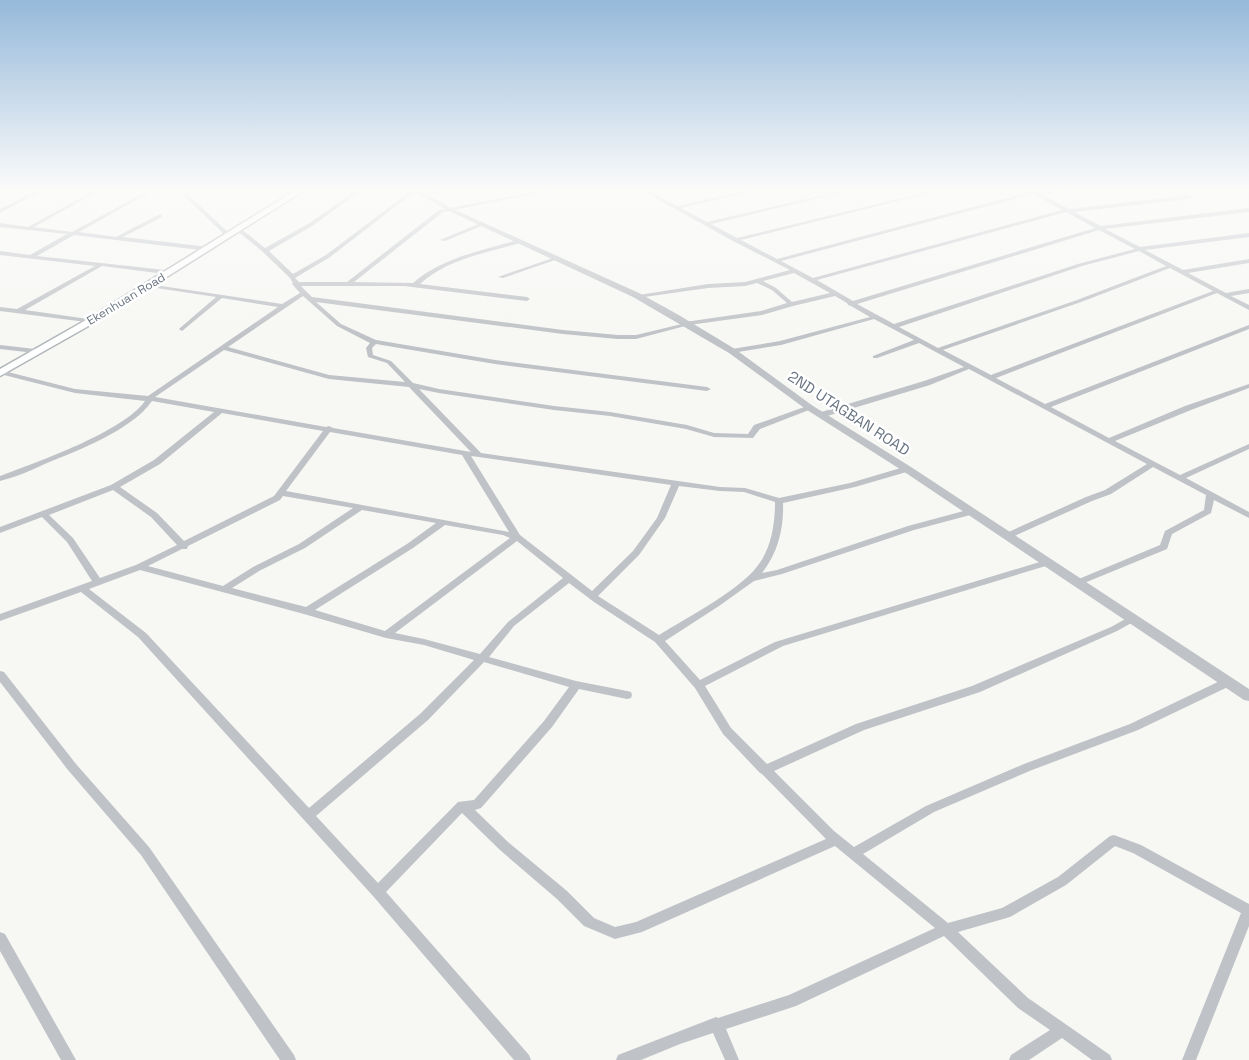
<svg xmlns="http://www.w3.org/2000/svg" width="1249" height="1060" font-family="'Space Grotesk',sans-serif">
  <rect width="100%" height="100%" fill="#f7f7f4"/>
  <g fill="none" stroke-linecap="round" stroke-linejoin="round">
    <g stroke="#b1b6ba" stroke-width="3">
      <path id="secondary" d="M296 190H305L92 324 0 376V369L86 320Z"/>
    </g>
    <g fill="#bfc2c6" fill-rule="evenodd">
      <path d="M38 190H43L0 213V209Z"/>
      <path d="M95 190H100L34 227 72 232 149 190H154L79 232 116 237 160 214 162 215V217L123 237 209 247 212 249 209 251 74 235 37 256 165 270 168 272 165 274 102 266 25 310 88 319 89 320 86 322 0 311V307L17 309 95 266 0 255V251L30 255 67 234 0 227V223L28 227Z"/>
      <path d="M178 190H183L228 232V234H224Z"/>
      <path d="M357 190H362L312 226 269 251 293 274 326 255 412 190H417L330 257 295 278 299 282H347L439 210 544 190H552L550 191 443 212 354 282 413 283C442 258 482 250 518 240L521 242 520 243C486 253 447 259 420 284L527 297 530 299 527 301 404 286H301L312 297 563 330 618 335H636L682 324 685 322 761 311 787 303 772 290 757 283 745 286 708 288 637 298V296L639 295 708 284 745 282 790 270 733 241 641 190 649 191 664 190 653 193 677 206 750 190H757L681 208 707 222 845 190H852L711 224 737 238 935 190H942L741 240 777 259 1029 192 1027 190H1032L1037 192 1077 190 1075 191 1042 195 1069 209 1189 195 1192 197 1189 199 1074 212 1101 226 1249 208V212L1105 229 1140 247 1249 233V237L1145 250 1183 270 1249 259V263L1188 273 1226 293 1249 289V293L1231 296 1249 305V310L1217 293 996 378 1045 404 1249 325V329L1051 407 1109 438 1185 406 1249 384V388L1191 410 1115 441 1180 475 1249 444V449L1186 478 1249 512V518L1214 500 1211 513 1172 534 1167 549 1077 586 1074 585 1072 583 1074 581 1160 545 1165 531 1204 510 1206 495 1153 467 1111 494 1092 501 1010 538H1004L1003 536 1004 534 1086 497 1105 490 1147 464 969 369 930 385 824 417H818L817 415 818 413 924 381 964 367 919 343 877 358H873V356L914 340 874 319 781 345 732 353 729 351 732 349 780 341 870 317 851 306 848 305 847 303 835 296 793 306 762 315 689 325 636 339H618L563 334 316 302 341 324 376 340 495 360 707 387 711 389 707 391 495 364 376 344 372 348 373 355 391 361 413 383 439 389 554 406 610 412 687 425 714 433 748 434 754 425 807 406H810L814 408 760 429 753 438 714 437 686 429 610 416 554 410 439 393 419 389 481 453 720 487 745 488 779 498 850 483 904 467H910L911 469 910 471 855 487 783 503C784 528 778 553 762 573L777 570 908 526 971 509 975 512 974 514 914 530 782 574 754 581 719 606 665 641 700 680 775 642 1043 561H1049L1051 563 1049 565 783 646 705 686 731 728 767 764 856 724 972 686 1111 627 1129 617H1135L1137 619 1135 621 1117 631 980 692 864 730 774 771 834 831 854 847 926 806 1024 764 1130 724 1224 679 1228 678 1232 679 1233 682 1232 685 1138 730 1032 770 934 812 863 854 948 923 1002 908 1058 877 1110 836 1114 835 1141 845 1249 904V926L1196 1060H1182L1241 913 1133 853 1115 846 1066 885 1010 917 958 932 1028 998 1110 1055 1112 1060H1092L1062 1038 1029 1060H1009L1011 1055 1050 1030 1018 1008 944 936 796 1006 726 1029 739 1060H725L713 1033 680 1044 641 1060H616L618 1055 716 1017 718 1018 789 995 935 928 835 846 642 932 615 939 584 926 557 899 500 850 462 813 386 892 529 1055 531 1060H514L373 896 138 637 81 592 0 621V614L92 581 67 542 42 517 0 533V527L111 485 154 460 214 412 152 401C132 430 79 450 47 463 32 470 16 477 0 481V476C37 462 123 432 145 401L75 393 0 374V370L75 389 148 396 278 307 222 298 182 331 179 329 180 328 216 297 150 287 147 285 148 284 282 304 300 293 292 284 293 283 290 278 263 252 235 229 240 228 265 248 308 224ZM1033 194 1062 210 813 278 781 261ZM1066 212 1095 228 853 301 817 280ZM1099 230 1135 249 1078 264 894 324 857 304ZM1139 251 1166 266 1077 300 938 348 899 327 1082 266ZM1170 268 1213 291 991 375 943 350 1081 302ZM794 273 830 293 792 302 776 288 763 281ZM303 296 337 326 370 343 366 348 368 357 387 363 405 382 329 375 228 347ZM224 350 329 379 409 387 471 452 333 428 329 426 326 427 155 397ZM222 413 323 431 274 496 184 541 157 513 120 487 160 464ZM330 432 462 455 509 532 286 491ZM471 456 479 457 671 485 657 518 633 551 592 591 520 535ZM679 486 720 491 744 492 775 502C775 522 772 544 761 561 745 588 686 618 659 635L598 596 639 555 665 518ZM113 490 151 517 177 545 136 565 100 578 73 538 49 515ZM283 496 353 508 299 544 253 567 223 586 148 566 182 549H187L188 546 280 500ZM362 510 436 523 407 544 306 607 232 588 259 571 305 548ZM445 525 503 535 510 538 385 631 315 610 413 548ZM517 541 563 578 508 622 480 654 424 639 395 633ZM140 570 304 614 386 638 424 645 474 660 420 714 309 808 146 633 89 589ZM569 583 594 602 655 642 695 688 723 734 760 773 762 774 826 839 636 922 615 927 594 918 567 891 508 842 475 810 481 808 552 727 579 689 627 699 631 698 632 695 631 692 627 691 576 681 489 657 514 626ZM484 662 569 687 544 721 474 800 458 802 378 883 316 816 428 720Z"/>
      <path d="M443 190H452L422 197 419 195Z"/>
      <path d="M481 223 486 224 445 241 440 240Z"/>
      <path d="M553 258 558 259 503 278 498 277Z"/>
      <path d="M0 345 35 349 38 351 35 353 0 349Z"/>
      <path d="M0 671 4 672 76 764 149 847 294 1055 296 1060H280L141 855 68 770 0 682Z"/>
      <path d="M0 932 5 934 76 1060H61L0 951Z"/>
    </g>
    <path fill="#bfc2c6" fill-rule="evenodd" d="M412 190H419L451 208 639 293 677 314 735 349 813 406 911 467 1249 689V701L1244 700 903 471 807 410 729 353 633 297 447 210Z"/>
    <use href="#secondary" fill="#fff" fill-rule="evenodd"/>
  </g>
  <linearGradient id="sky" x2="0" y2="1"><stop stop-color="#95b9da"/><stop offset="0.56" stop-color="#fbfbfa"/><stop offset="1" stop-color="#fbfbfa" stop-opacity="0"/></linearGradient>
  <rect width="1249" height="338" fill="url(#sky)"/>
  <g text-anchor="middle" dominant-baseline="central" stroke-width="5" stroke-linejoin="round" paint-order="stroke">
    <g font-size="12" fill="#697582" stroke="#fff">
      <text transform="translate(126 299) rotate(-31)">Ekenhuan Road</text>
    </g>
    <g font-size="15" fill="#697582" stroke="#fff">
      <text transform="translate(849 413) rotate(33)">2ND UTAGBAN ROAD</text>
    </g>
  </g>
</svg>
